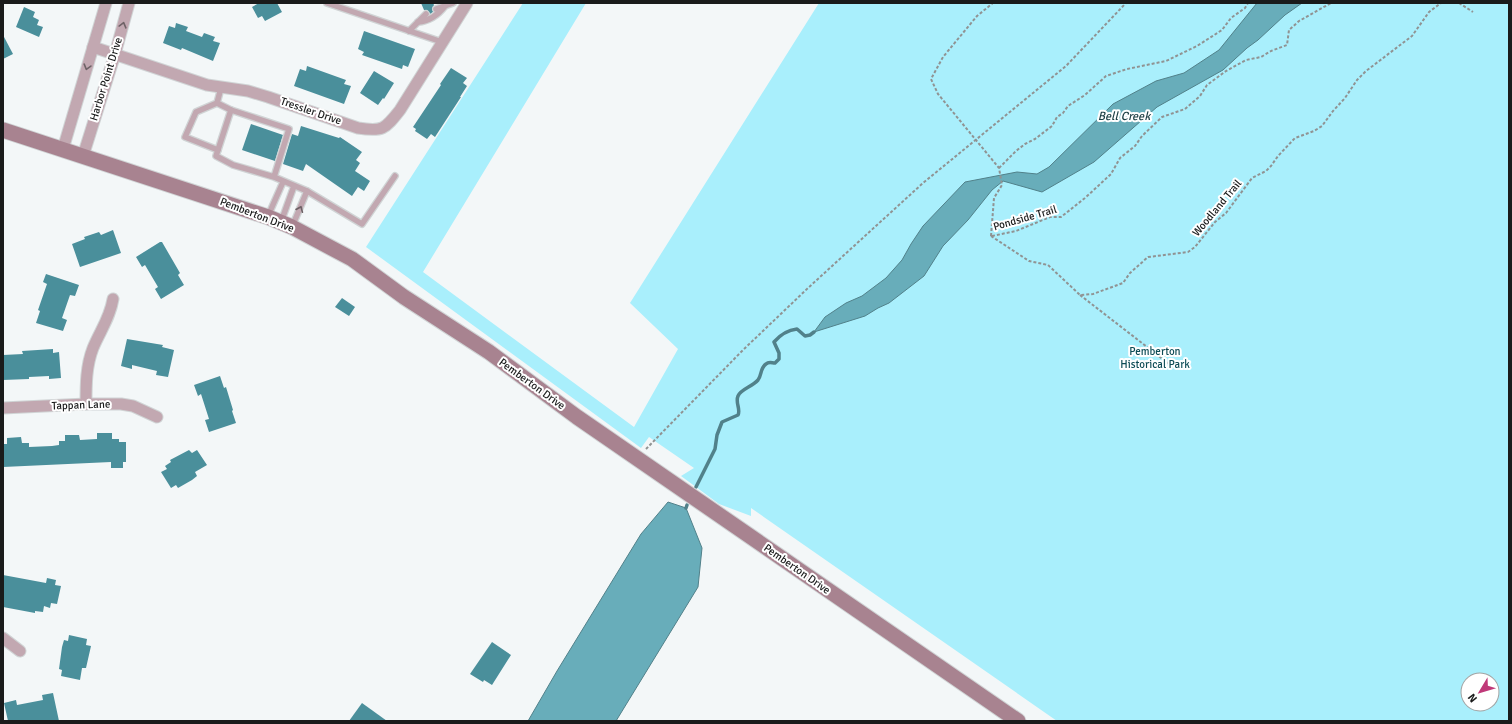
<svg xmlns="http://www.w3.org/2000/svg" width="1512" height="724" font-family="Signika,sans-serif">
  <rect width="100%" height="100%" fill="#f3f7f8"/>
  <path fill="#a9effc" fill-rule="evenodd" d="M523 3H586L423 272 634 427 678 349 630 303 819 3H1509V721H1057L751 508V516L719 504 681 476 694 468 649 437 641 448 366 247ZM1468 680H1492V704H1468Z"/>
  <g fill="#68adba" stroke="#51818a">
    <path d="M1257 3H1302L1285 15 1258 40 1247 48 1223 70 1157 107 1094 162 1042 192 1003 181 992 190 968 220 943 246 924 276 889 303 878 308 865 316 814 332 825 317 846 303 862 296 886 278 902 260 911 244 923 226 965 182 1017 172 1037 174 1049 167 1113 104 1156 81 1184 73 1219 50Z"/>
    <path d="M668 502 686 508 702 548 698 587 616 721H528L557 671 641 534Z"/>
  </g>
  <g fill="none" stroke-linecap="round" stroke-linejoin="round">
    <g stroke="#51818a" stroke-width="3.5">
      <path d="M696 487 715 449 717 435 722 422 738 415C741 409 735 403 738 396 741 389 752 387 758 380 762 375 760 368 766 364 769 361 772 363 775 363L779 359V353L774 342C780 335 788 330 797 329L805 336 810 335 814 332"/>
      <path d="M686 508 687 505"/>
    </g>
  </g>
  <g fill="#4a8f9b">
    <path d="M259 3H277L282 12 265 21 262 16 258 18 252 7Z"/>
    <path d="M421 3H433L434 5 432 9 433 12 430 14 427 10H424Z"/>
    <path d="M24 7 35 12 33 17 39 20 37 25 43 27 39 37 16 27Z"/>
    <path d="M176 23 188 27 186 31 202 37 204 33 215 37 213 41 220 43 213 61 182 48 181 50 163 43 169 26 175 28Z"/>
    <path d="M364 31 415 49 408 67 403 65 402 69 362 55 364 52 358 49Z"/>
    <path d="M3 35 13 54 3 59Z"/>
    <path d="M307 66 346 80 344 84 351 86 344 104 294 86 300 69 306 71Z"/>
    <path d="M451 68 467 78 463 83 467 86 460 97H461L435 137 431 134 427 139 415 131 416 129 413 127 441 85 440 84Z"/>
    <path d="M374 71 394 83 384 99 383 98 378 105 360 93Z"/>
    <path d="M251 124 283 135 275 161 242 150Z"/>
    <path d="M301 126 339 138 340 137 362 152 356 160 360 163 355 171 370 181 364 191 358 187 352 196 306 164 303 171 283 164 292 134 298 136Z"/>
    <path d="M113 230 121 253 80 267 72 244 85 239 84 237 99 232 101 235Z"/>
    <path d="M160 242H162L180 273 178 275 184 285 161 299 155 289 158 287 145 265 142 267 136 257Z"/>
    <path d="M46 274 79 285 75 296 70 295 62 318 67 320 63 331 36 323 40 311 38 310 47 284 43 282Z"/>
    <path d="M342 298 355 307 349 316 335 307Z"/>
    <path d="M127 339 163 345 162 347 174 350 168 377 156 375 157 371 132 365V369L121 366Z"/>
    <path d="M53 349V353L59 352 61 378 49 379V376L29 377V379L3 380V355L23 354 22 351Z"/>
    <path d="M220 376 224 388 226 387 233 410 232 411 236 423 209 432 205 420 209 419 201 394 198 396 194 385Z"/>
    <path d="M97 433H112V439H119V442H126V462H123V468H111V462L3 467V444H7V438L21 437 22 443H29V447L52 446 59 445V441H65V435H79L80 440 97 439Z"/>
    <path d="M189 450 192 453 197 450 207 465 195 472 197 476 192 480 178 488 176 485 171 488 161 472 167 469 165 466 171 462 170 460Z"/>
    <path d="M3 575 46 583 47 578 56 580 55 585 61 586 57 604 51 603 50 608 44 606 43 612 35 611V613L3 607Z"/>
    <path d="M69 635 87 639 86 645 91 646 86 668H82L80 680 61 676 62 670 59 669 62 647 64 640 68 641Z"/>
    <path d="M492 642 511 655 492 685 484 680 483 682 470 674Z"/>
    <path d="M53 693 59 721H8L4 703 16 700 17 705 43 700 42 695Z"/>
    <path d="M362 703 387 721H349Z"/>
  </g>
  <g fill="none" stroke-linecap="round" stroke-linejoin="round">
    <g stroke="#d0d4d5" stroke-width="8">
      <g id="lane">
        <path d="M327 3 442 42"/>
        <path d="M436 9 453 3"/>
        <path d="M418 22C429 21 438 15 445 6"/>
        <path d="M409 31 426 14"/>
        <path d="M217 103 231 110"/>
        <path d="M218 150 185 137 196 112 217 103 221 88"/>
        <path d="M274 177 289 129 231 110 216 156 233 165 274 177 307 191 362 224 395 176"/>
        <path d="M268 216 283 182"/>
        <path d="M281 222 294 186"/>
        <path d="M292 227 307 191"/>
      </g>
    </g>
    <g stroke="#d0d4d5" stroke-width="13">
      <g id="street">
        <path d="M93 47 207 85 248 91 268 97 358 128C383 132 385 129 400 110L467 3"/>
        <path d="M63 149 106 3"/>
        <path d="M83 156 115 54 129 3"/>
        <path d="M86 404C86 385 86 366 93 348 100 331 110 318 113 299"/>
        <path d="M3 408 86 404H121L133 406 157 417"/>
        <path d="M3 638 20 651"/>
      </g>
    </g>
    <g stroke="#d0d4d5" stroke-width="17">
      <path id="secondary" d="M3 130 268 217 292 227 352 259 404 297 489 352 577 417 1018 721"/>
    </g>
    <g stroke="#909393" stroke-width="2" stroke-dasharray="3 2" stroke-linecap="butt">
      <path d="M1459 3 1473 12"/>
      <path d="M999 168 1016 151 1025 144 1035 139 1052 126 1057 117 1063 113 1068 106 1085 95 1106 76 1127 69 1166 61 1197 46 1222 30 1231 18 1245 8 1248 3"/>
      <path d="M991 236 1029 261 1048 265 1080 295 1093 294 1123 283 1130 273 1148 257 1188 252 1195 247 1215 222 1226 213 1252 178 1266 171 1271 166 1278 156 1295 138 1314 131 1322 126 1333 111 1345 98 1357 80 1366 71 1412 36 1429 12 1441 3"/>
      <path d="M991 236 994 198 1002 185 999 168 938 94 931 79 943 57 977 16 993 3"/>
      <path d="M992 236 1016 231 1050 217H1061L1085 198 1111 174 1120 158 1135 146 1142 136 1162 117 1185 109 1200 96 1207 85 1226 71 1246 60 1261 57 1271 51 1287 45 1289 30 1299 21 1331 3"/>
      <path d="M1080 295 1169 364"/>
      <path d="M646 449 743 350 808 288 923 183 1066 66 1126 3"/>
    </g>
    <use href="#lane" stroke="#c2a8b1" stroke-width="5.5"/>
    <use href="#street" stroke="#c2a8b1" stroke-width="11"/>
    <use href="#secondary" stroke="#a88390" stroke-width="15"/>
  </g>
  <defs><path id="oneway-chevron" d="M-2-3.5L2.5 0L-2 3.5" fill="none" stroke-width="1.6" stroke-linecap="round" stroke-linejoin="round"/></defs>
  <g stroke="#6e6266">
    <use href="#oneway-chevron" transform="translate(123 25) rotate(-75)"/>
    <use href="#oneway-chevron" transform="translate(87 67) rotate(106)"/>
    <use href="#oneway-chevron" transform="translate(300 209) rotate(-67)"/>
  </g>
  <g text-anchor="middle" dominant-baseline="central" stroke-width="4" stroke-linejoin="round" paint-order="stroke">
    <g font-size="11" fill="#1a1b1b" stroke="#fff">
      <text transform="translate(106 79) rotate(-73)">Harbor Point Drive</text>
      <text transform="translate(311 111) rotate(19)">Tressler Drive</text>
      <text transform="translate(1217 208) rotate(-50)">Woodland Trail</text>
      <text transform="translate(257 215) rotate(21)">Pemberton Drive</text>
      <text transform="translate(1025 218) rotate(-16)">Pondside Trail</text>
      <text transform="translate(532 384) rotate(36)">Pemberton Drive</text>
      <text transform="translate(81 405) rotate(-2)">Tappan Lane</text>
      <text transform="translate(797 569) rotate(35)">Pemberton Drive</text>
    </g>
    <g font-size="11" fill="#0d4c56" stroke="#fff">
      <text x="1155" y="351">Pemberton<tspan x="1155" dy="13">Historical Park</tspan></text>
    </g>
    <g font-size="12" font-style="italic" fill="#1b3d43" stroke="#fff">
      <text x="1124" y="116">Bell Creek</text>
    </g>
  </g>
  <rect width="1512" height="724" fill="none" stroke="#1a1b1b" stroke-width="8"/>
  <g transform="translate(1480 692) rotate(232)"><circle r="19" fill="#ffffff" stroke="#a3a4a4"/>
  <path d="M0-3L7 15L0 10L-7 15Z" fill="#c03979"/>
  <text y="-6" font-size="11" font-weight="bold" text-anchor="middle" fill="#1a1b1b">N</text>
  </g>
</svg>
